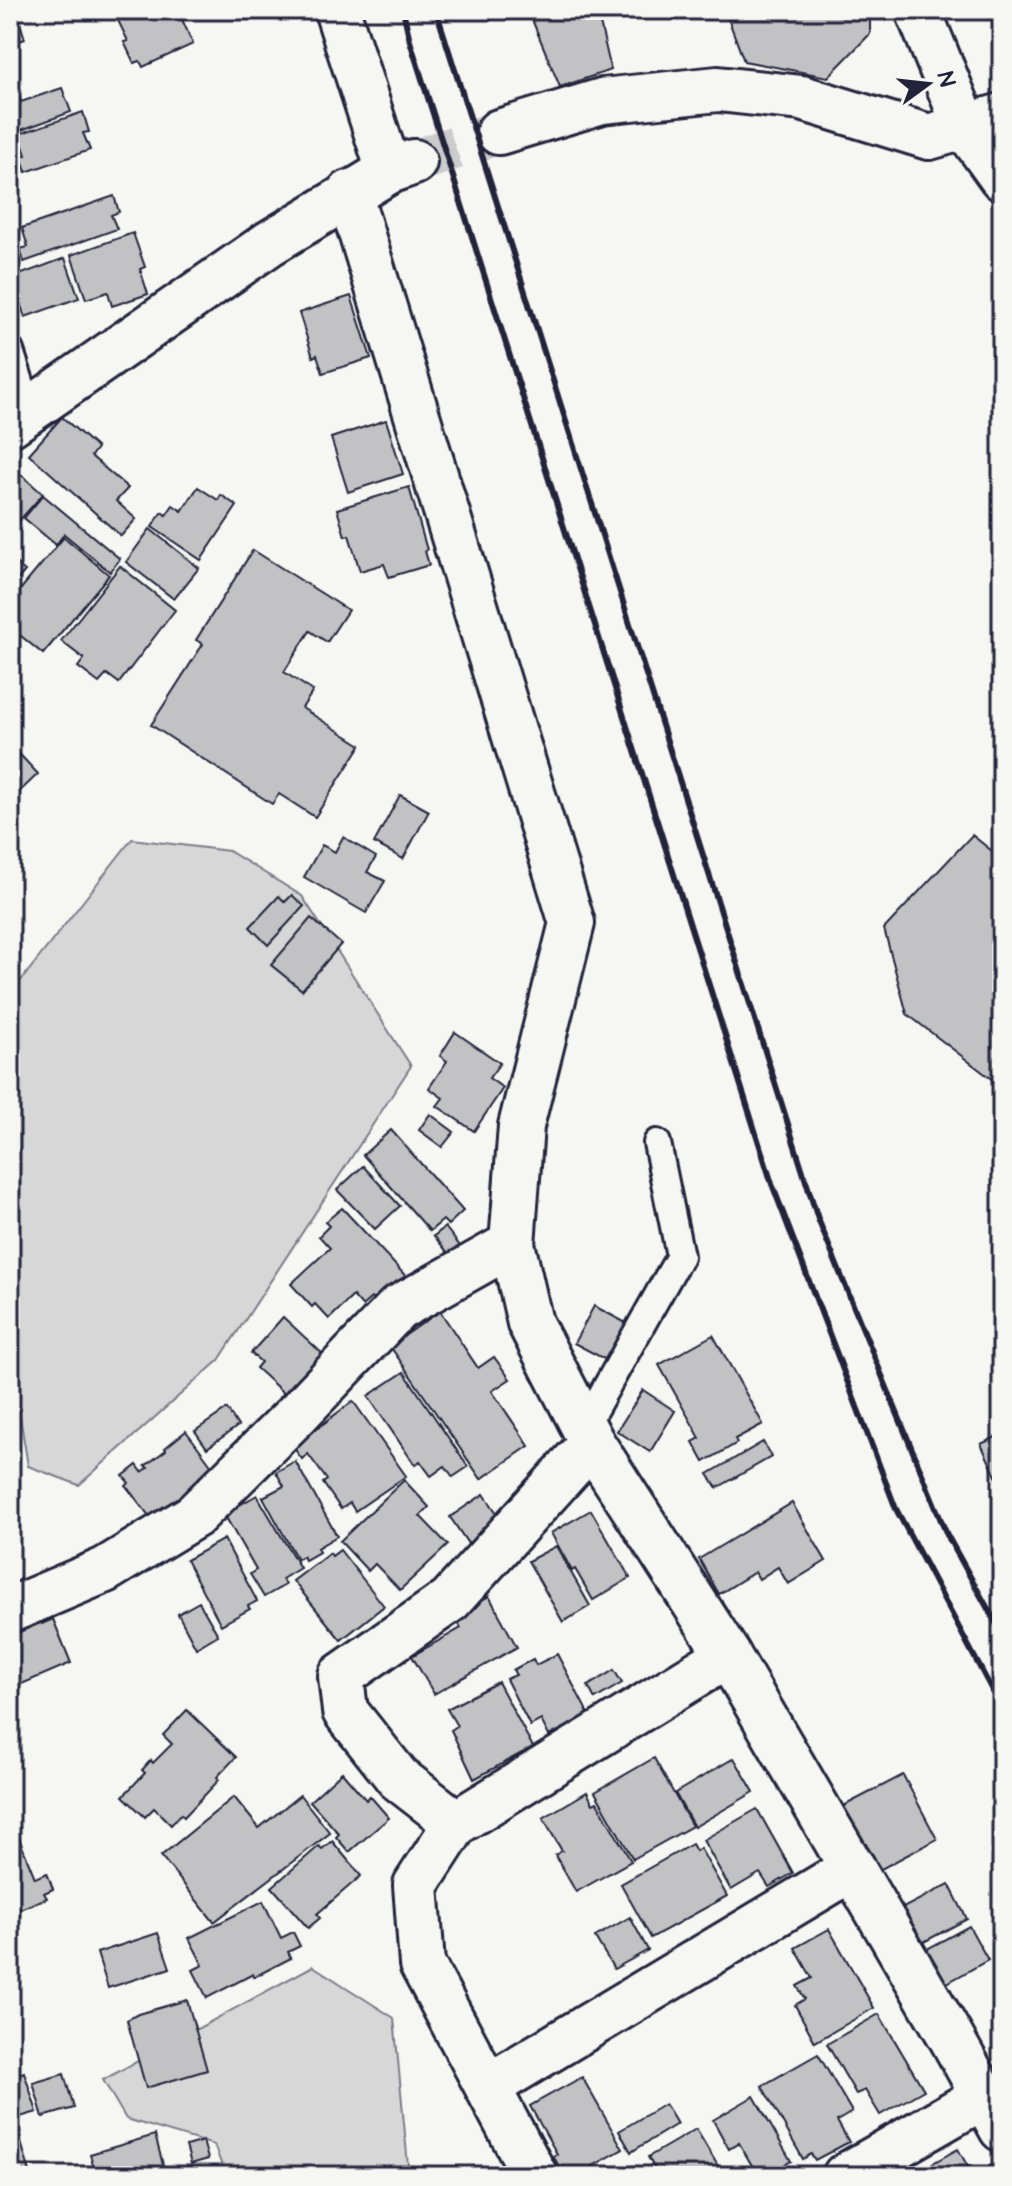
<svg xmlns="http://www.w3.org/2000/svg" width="1012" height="2186" font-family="'Architects Daughter',sans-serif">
  <rect width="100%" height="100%" fill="#f6f6f2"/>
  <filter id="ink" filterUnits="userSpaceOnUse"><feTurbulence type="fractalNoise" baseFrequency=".0125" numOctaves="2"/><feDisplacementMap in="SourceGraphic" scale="16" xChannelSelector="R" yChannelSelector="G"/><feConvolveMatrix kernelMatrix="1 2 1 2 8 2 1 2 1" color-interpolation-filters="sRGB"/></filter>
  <g filter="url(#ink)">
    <g fill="#d7d7d7" stroke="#7c7c89" stroke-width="2">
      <path d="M132 839 229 851 302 896 411 1066 219 1360 79 1485 28 1466 10 1354V985L19 983Z"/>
      <path d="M313 1966 394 2018 409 2176H226L214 2145 126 2119 103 2080Z"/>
    </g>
    <g fill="#c2c2c4" stroke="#22223b" stroke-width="2">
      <path d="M10 10H16L25 39 10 44Z"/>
      <path d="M113 10H186L188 14 181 17 193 44 143 67 140 61 134 63 124 42 128 41Z"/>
      <path d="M528 10H597L611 70 560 87Z"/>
      <path d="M739 10H870V34L828 77 744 61 728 18Z"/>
      <path d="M16 86 21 102 62 88 71 112 10 134V88Z"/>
      <path d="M83 112 89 132 83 133 90 150 26 172 21 156 26 155 19 134Z"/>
      <path d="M14 133 21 153 17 155 23 172 10 177V135Z"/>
      <path d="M114 196 119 212 111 215 117 229 24 262 20 249 28 247 22 228Z"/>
      <path d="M133 233 145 267 140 269 148 294 112 306 108 292 86 299 71 255Z"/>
      <path d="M65 258 79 298 25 317 11 278Z"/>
      <path d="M351 296 371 358 323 373 317 355 313 357 299 313Z"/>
      <path d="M62 417 97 448 91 456 128 488 116 501 136 519 121 536 29 454Z"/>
      <path d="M386 420 403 474 348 492 331 438Z"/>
      <path d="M10 465 43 494 10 531Z"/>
      <path d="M198 487 218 500 221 495 237 506 201 560 152 527 162 512 166 515 173 505 182 511Z"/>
      <path d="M409 487 427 550 425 551 429 565 389 577 384 564 360 571 349 535 345 536 337 509Z"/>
      <path d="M43 495 120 559 110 572 64 534 56 545 24 518Z"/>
      <path d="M150 529 199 568 174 599 126 562Z"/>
      <path d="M64 537 109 575 43 654 10 627V602Z"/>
      <path d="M253 550 348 610 327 642 310 631 284 672 313 691 302 708 361 745 315 817 279 794 272 804 151 725 203 644 196 640Z"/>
      <path d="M10 558 25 571 10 589Z"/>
      <path d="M120 566 175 610 119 683 107 674 99 683 78 667 84 659 61 641Z"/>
      <path d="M10 744 38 774 10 801Z"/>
      <path d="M400 795 429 811 403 859 374 843Z"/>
      <path d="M972 835 1002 859V1087L907 1014 884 929Z"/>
      <path d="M343 837 376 857 367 872 385 881 366 913 304 877 322 845 335 852Z"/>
      <path d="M292 895 304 906 268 945 250 927 279 896 285 902Z"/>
      <path d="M311 918 341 944 302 990 271 965Z"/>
      <path d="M455 1032 500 1063 489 1078 503 1088 474 1131 437 1106 443 1098 429 1088 447 1061 440 1056Z"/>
      <path d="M430 1114 454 1132 442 1147 419 1130Z"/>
      <path d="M391 1130 463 1211 448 1225 443 1220 430 1231 363 1155Z"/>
      <path d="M363 1166 400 1206 375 1229 337 1190Z"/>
      <path d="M342 1208 414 1285 385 1311 371 1298 362 1306 353 1296 329 1319 315 1304 312 1307 291 1284 330 1248 319 1236 329 1226 325 1222Z"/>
      <path d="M445 1227 463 1250 453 1259 434 1236Z"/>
      <path d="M594 1306 630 1325 610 1362 574 1343Z"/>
      <path d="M440 1311 478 1368 494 1357 510 1379 492 1391 529 1446 481 1479 390 1346Z"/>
      <path d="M283 1317 326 1357 289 1398 256 1368 261 1362 251 1353Z"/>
      <path d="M713 1335 763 1424 735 1439 737 1443 704 1462 693 1442 700 1438 659 1365Z"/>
      <path d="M404 1372 468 1467 453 1477 445 1466 431 1476 420 1461 415 1465 368 1396Z"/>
      <path d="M643 1390 675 1411 650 1452 617 1431Z"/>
      <path d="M353 1401 406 1476 355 1511 350 1503 341 1509 323 1483 327 1480 308 1454 302 1459 293 1447Z"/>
      <path d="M227 1409 238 1426 207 1448 195 1431Z"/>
      <path d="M186 1431 221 1478 157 1526 126 1486 129 1483 123 1476 137 1465 142 1472 148 1468 145 1466 166 1450 165 1448Z"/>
      <path d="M1002 1434V1489L981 1444Z"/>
      <path d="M763 1442 771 1457 717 1488 708 1474Z"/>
      <path d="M295 1461 337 1536 317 1548 319 1552 305 1560 303 1556 297 1559 263 1497 284 1486 276 1472Z"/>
      <path d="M404 1480 429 1507 420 1516 448 1545 400 1590 375 1564 368 1571 340 1541Z"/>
      <path d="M484 1494 505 1525 471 1548 450 1517Z"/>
      <path d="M257 1495 300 1568 282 1579 285 1585 264 1597 250 1574 256 1570 224 1514Z"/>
      <path d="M792 1503 826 1561 788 1584 778 1567 759 1579 755 1572 719 1594 699 1559Z"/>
      <path d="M591 1510 630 1578 593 1600 575 1569 572 1571 551 1533Z"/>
      <path d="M224 1539 257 1601 248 1606 250 1609 221 1625 186 1560Z"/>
      <path d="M556 1546 590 1606 563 1622 528 1561Z"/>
      <path d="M340 1550 384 1606 341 1640 293 1581 330 1553 332 1556Z"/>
      <path d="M489 1596 517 1647 434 1694 412 1656 461 1628 454 1615Z"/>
      <path d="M199 1602 218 1635 196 1648 178 1614Z"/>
      <path d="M53 1619 71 1663 10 1689V1630L40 1620 42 1624Z"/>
      <path d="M557 1654 589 1715 549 1736 541 1720 530 1726 506 1679 516 1675 513 1670 533 1659 536 1665Z"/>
      <path d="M614 1670 622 1683 595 1699 588 1686Z"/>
      <path d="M498 1682 533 1747 474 1779 451 1730 457 1726 447 1709Z"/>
      <path d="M187 1710 236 1757 217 1777 219 1780 184 1817 181 1814 171 1825 154 1808 145 1817 123 1796 145 1773 142 1770 151 1760 153 1763 172 1744 163 1735Z"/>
      <path d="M654 1758 692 1826 633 1859 595 1792Z"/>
      <path d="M734 1758 754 1792 694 1827 675 1793Z"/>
      <path d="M342 1772 366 1800 370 1796 389 1818 349 1852 336 1837 339 1834 310 1801Z"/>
      <path d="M903 1775 937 1839 870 1875 836 1810Z"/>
      <path d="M587 1792 593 1804 597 1802 631 1861 576 1892 555 1855 562 1851 543 1818Z"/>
      <path d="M300 1795 330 1833 214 1922 161 1856 234 1797 259 1828Z"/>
      <path d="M757 1809 793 1873 769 1887 760 1873 731 1890 703 1840Z"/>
      <path d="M18 1836 35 1878 47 1873 53 1889 44 1893 47 1898 10 1913V1840Z"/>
      <path d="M332 1841 361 1876 317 1914 320 1918 308 1928 272 1887 319 1846 322 1849Z"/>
      <path d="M692 1844 696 1851 700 1848 727 1896 651 1938 621 1884Z"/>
      <path d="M949 1884 967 1919 920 1944 897 1911Z"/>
      <path d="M263 1901 281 1938 293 1932 300 1946 288 1952 291 1958 254 1977 253 1974 207 1998 193 1970 203 1965 189 1938Z"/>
      <path d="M630 1917 648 1950 614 1969 595 1937Z"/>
      <path d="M969 1926 988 1960 938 1988 916 1955Z"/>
      <path d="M829 1929 874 2008 815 2042 795 2005 805 1999 797 1986 812 1978 795 1948Z"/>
      <path d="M158 1933 170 1968 108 1988 97 1953Z"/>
      <path d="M187 2000 207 2070 146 2088 127 2020 138 2014Z"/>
      <path d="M879 2014 924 2090 880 2115 865 2090 856 2094 827 2044Z"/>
      <path d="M818 2054 852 2112 837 2121 849 2142 815 2160 811 2154 803 2159 762 2086Z"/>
      <path d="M24 2072 37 2112 10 2120V2077Z"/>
      <path d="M64 2074 74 2108 43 2117 33 2083Z"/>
      <path d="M582 2077 623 2149 575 2176H565L553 2156 557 2154 530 2106Z"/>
      <path d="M754 2096 791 2161 764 2176H758L739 2143 729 2149 713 2120Z"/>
      <path d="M665 2104 677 2124 631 2152 619 2131Z"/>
      <path d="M696 2129 724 2176H659L648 2157Z"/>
      <path d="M18 2132 31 2176H10V2134Z"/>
      <path d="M155 2135 166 2176H96L90 2154Z"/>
      <path d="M203 2141 208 2159 191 2164 186 2146Z"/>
      <path d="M958 2149 973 2176H917L915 2173Z"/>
      <path d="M633 2166 639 2176H614Z"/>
      <path d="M200 2168 202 2176H193L191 2171Z"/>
      <path d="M441 2169 445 2176 452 2172 455 2176H429Z"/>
    </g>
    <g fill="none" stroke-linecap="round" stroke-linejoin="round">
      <path stroke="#cccccd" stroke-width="44" stroke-dasharray="44 22" stroke-linecap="butt" d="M414 162 499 132"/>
      <g stroke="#22223b" stroke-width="32">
        <g id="lane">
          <path d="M10 351 29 410"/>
          <path d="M584 1427 680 1256 657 1143"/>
        </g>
      </g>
      <g stroke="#22223b" stroke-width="50">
        <g id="street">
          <path d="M337 10 389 171"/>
          <path d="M499 132 602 101 718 89 802 98 929 137 1002 116"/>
          <path d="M349 193 572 923 521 1126 512 1244 530 1323 592 1443 728 1655 952 2039 1002 2129"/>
          <path d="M10 424 270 243 389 171 414 162"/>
          <path d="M10 1610 105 1570 194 1516 298 1413 398 1308 512 1244"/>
          <path d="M456 1823 398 1778 345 1711 341 1676 450 1600 592 1443"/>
          <path d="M489 2086 853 1868"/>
          <path d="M535 2176 422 1964 416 1885 456 1823 728 1655"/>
          <path d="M845 2176 984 2096"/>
        </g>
      </g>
      <g stroke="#22223b" stroke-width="50">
        <path id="highway" d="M918 10 966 128 1002 178"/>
      </g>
      <use href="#lane" stroke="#f6f6f2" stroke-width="26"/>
      <use href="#street" stroke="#f6f6f2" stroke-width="44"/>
      <use href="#highway" stroke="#f6f6f2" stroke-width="44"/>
      <g stroke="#22223b" stroke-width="6">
        <path d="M403 10 410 41 772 1184 896 1509 1002 1709"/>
        <path d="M436 10 818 1219 947 1535 1002 1634"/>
      </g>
    </g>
  </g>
  <rect width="1012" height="2186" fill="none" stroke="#f6f6f2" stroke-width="40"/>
  <rect x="20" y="20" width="972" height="2146" fill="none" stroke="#22223b" stroke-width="3" filter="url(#ink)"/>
  <g transform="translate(928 84) rotate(75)" stroke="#f6f6f2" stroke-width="6" paint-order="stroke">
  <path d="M0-6L14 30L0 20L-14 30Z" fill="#22223b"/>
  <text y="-12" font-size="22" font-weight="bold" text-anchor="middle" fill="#22223b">N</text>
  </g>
</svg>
